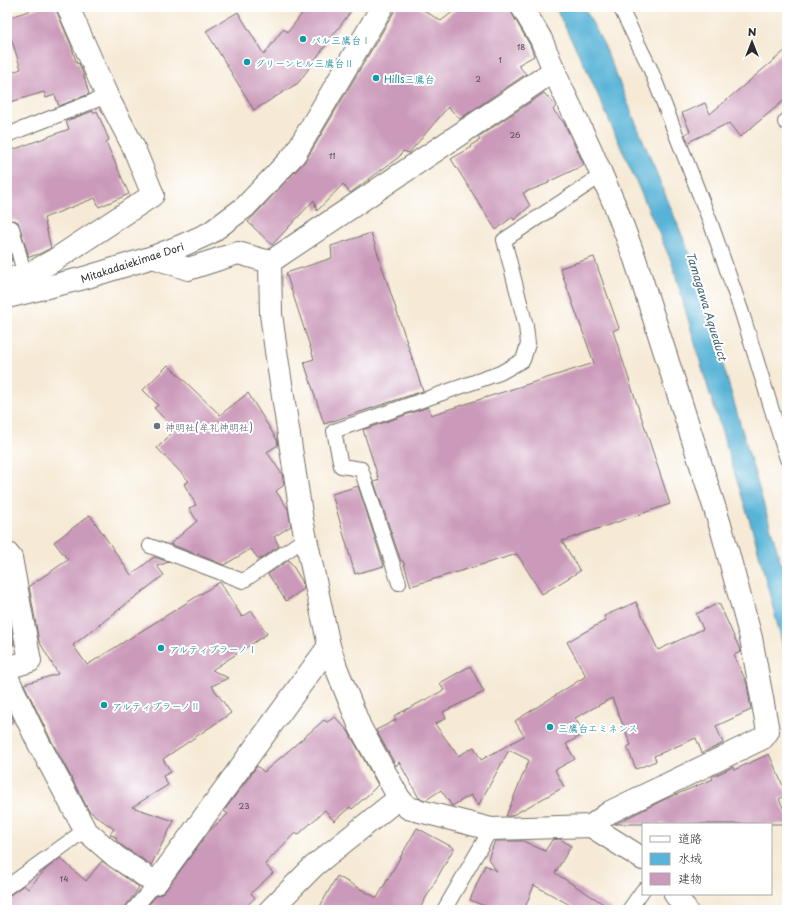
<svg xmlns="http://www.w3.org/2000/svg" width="794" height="917" font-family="'Playpen Sans','Klee One',sans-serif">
  <rect width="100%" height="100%" fill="#fff"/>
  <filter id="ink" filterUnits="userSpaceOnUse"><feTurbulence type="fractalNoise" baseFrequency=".025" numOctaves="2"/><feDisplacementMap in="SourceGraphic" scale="8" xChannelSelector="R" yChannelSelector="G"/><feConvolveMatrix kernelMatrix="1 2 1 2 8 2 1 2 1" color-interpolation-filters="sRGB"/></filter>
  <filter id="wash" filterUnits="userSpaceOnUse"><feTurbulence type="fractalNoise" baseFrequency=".012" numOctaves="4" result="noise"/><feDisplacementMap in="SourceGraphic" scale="16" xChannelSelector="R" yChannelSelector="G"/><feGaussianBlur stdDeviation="0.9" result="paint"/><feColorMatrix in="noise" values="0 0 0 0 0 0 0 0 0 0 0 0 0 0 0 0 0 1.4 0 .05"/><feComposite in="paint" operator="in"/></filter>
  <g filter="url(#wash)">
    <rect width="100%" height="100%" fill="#f6ead6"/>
    <path fill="#59b4d7" stroke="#427081" d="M555 7H584L604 45 693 262 787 584V661L754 535 704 375 672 263 586 68Z"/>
    <g id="blocks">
      <g fill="#cb99b9">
        <path d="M41 7H56L57 12 71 45 77 64 79 63 83 73 89 94 59 106 55 95 46 98 44 92 7 103V74L21 69 7 26V18Z"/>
        <path d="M307 7H354L298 83 254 110 206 31 238 12 264 55 283 29 288 32Z"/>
        <path d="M397 7H418L441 21 459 7H508L530 45 534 56 518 65 526 74 460 119 448 107 409 153 403 151 399 157 350 193 343 184 317 211 314 200 272 245 248 222 306 160Z"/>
        <path d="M787 49V98L740 137 729 123 688 142 685 135 690 131 682 113 705 103 710 114Z"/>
        <path d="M544 93 556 106 553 110 564 123 584 165 548 182 549 183 523 193 530 206 514 220 512 217 496 230 451 159 472 147 471 145 480 140 478 137Z"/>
        <path d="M93 111V113L97 111 109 140 106 142 129 194 99 207 95 198 44 218 51 248 39 254 29 257 18 222 14 220 7 221V152L69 129 66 121Z"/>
        <path d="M371 233 423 391 324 424 304 362 314 359 286 273 332 258 331 246Z"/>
        <path d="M7 242 12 261 7 262Z"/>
        <path d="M594 257 619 328 613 331 670 504 562 541 580 571 542 594 517 554 411 586 403 561H401L374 482 379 480 363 430 428 407 431 415 594 363 560 268Z"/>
        <path d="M168 365 220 415 248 393 277 440 278 445 267 452 282 474 284 485 276 491 288 509 291 526 274 537 279 546 259 560 251 549 224 565 201 556 199 553 195 554 170 544 197 521 189 508 196 505 184 484 189 481 157 448 175 430 154 408 158 405 143 390Z"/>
        <path d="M358 486 384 566 355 574 332 494Z"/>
        <path d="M90 515 131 575 154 557 169 562 157 566 164 575 73 645 87 665 220 582 242 617 252 611 267 634 212 670 228 678 212 686 231 713 163 759 171 772 163 776 168 785 132 807 174 821 151 865 124 847 116 840 117 838 110 834 114 829 89 811 49 736 24 684 58 674 39 641 29 586 68 560 54 542Z"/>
        <path d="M289 560 302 581 304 589 286 601 268 574Z"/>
        <path d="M636 602 658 650 703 629 696 614 719 603 741 652 734 655 747 684 751 710 716 726 723 743 702 753 696 738 654 756 656 761 636 769 627 747 631 745 612 698 575 718 584 734 566 744 575 759 555 770 564 787 511 816H506L529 760 509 750 478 806 471 795 452 806 441 790 426 800 419 798 399 762 396 766 376 730 396 720 394 716 444 690 440 683 470 666 484 692 443 712 446 718 435 724 458 756 474 747 481 760 524 736 515 721 586 676 567 642 606 620 604 616Z"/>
        <path d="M7 605 14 645 7 648Z"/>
        <path d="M7 706 14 721 7 724Z"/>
        <path d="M335 717 348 731 378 785 369 794 352 809 350 807 334 821 325 810 298 835 295 833 265 864 273 873 251 893 255 898 242 910H144L157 895 162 894 166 890 209 831 228 814 224 811 257 766 264 772 324 720 327 722Z"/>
        <path d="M769 754 787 795 779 799 787 816V824H615L661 801 713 779 712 777 733 767 734 770Z"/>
        <path d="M417 828 454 848 419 910H318L337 876 377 898Z"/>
        <path d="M560 839 571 846 555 873 613 910H579L534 885 524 910H494L470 900 485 865 497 871 488 859 495 841H523L545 851 552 840Z"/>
        <path d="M60 858 86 881 102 861 139 887 134 895 126 905 125 910H7V898L10 895 24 885 28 889 45 870Z"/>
      </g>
    </g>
  </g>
  <g filter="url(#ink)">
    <use href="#blocks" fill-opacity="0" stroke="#726e67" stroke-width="1"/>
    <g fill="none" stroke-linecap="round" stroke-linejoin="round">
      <g stroke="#726e67" stroke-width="16">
        <g id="lane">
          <path d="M620 7 650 68 711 224 742 313 787 459"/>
          <path d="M785 122 787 120"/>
          <path d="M7 135 107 96"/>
          <path d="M12 228 25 276"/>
          <path d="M150 546 243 581 306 538"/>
          <path d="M399 583 361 469 341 466 334 431 500 373 523 360 528 344 526 326 504 240 602 175"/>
          <path d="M7 887 85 830"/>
          <path d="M133 910 156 883"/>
          <path d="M444 910 491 829"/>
          <path d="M629 910 643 890"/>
        </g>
      </g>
      <g stroke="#726e67" stroke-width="24">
        <g id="street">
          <path d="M522 7 541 39 561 87 590 148 616 208 635 259 722 531 751 638 768 731 763 738 610 812 591 826"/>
          <path d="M153 257 188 269 238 253 270 262 271 314 276 351 302 520 329 646 336 667 360 727 399 798 408 808 491 829 591 826 643 859"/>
          <path d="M270 262 555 70"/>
          <path d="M7 279 25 276 53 261 153 195 133 146 107 96 68 7"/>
          <path d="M7 553 11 558 30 661 7 668"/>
          <path d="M7 677 38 742 85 830 116 857 156 883 329 646"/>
          <path d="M675 894 686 910"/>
          <path d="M270 910 314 866 399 798"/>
        </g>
      </g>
      <g stroke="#726e67" stroke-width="24">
        <path id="secondary" d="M7 297 84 278 153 257 181 246 210 233 245 207 295 154 382 7"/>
      </g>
      <use href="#lane" stroke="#fff" stroke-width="14"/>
      <use href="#street" stroke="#fff" stroke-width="22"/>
      <use href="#secondary" stroke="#fff" stroke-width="22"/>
    </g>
  </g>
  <g fill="#0f9aa8" stroke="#fff" stroke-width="1.5">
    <circle cx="303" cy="39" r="4"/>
    <circle cx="247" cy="62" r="4"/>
    <circle cx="376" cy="78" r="4"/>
    <circle cx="161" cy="648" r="4"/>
    <circle cx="104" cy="705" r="4"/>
    <circle cx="550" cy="727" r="4"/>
  </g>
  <circle fill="#6b7280" stroke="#fff" stroke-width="1.5" cx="157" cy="426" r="4"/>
  <g text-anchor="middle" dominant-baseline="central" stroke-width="4" stroke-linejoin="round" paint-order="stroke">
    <g font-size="8" fill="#53464e">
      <text x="521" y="47">18</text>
      <text x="500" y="60">1</text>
      <text x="478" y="79">2</text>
      <text x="515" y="135">26</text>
      <text x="332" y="156">11</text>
      <text x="244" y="806">23</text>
      <text x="64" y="879">14</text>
    </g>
    <g font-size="10" fill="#0d838f" stroke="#fff" text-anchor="start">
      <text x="311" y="39">パル三鷹台Ⅰ</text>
      <text x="255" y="62">グリーンヒル三鷹台Ⅱ</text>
      <text x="384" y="78">Hills三鷹台</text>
      <text x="169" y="648">アルティプラーノⅠ</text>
      <text x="112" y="705">アルティプラーノⅡ</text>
      <text x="558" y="727">三鷹台エミネンス</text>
    </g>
    <g font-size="10" fill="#2b2b2b" stroke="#fff">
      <text transform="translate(132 262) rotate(-18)">Mitakadaiekimae Dori</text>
    </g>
    <g font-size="10" fill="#5b616d" stroke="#fff" text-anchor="start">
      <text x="165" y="426">神明社(牟礼神明社)</text>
    </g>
    <g font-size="11" font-style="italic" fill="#3d6270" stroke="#fff">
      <text transform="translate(707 306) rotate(73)">Tamagawa Aqueduct</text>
    </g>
  </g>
  <rect width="794" height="917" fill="none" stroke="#fff" stroke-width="24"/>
  <rect x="642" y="823" width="130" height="72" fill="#ffffff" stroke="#aaaaaa"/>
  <rect x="650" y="836" width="20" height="6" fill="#ffffff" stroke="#aaaaaa"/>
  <text x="678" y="843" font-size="12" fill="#2b2b2b">道路</text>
  <rect x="650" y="853" width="20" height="12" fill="#59b4d7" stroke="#aaaaaa"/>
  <text x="678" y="863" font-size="12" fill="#2b2b2b">水域</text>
  <rect x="650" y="873" width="20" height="12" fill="#cb99b9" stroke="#aaaaaa"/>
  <text x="678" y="883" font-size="12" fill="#2b2b2b">建物</text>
  <g transform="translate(752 42)" stroke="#ffffff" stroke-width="3" paint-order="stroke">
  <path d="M0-3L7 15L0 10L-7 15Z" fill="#2b2b2b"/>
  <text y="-6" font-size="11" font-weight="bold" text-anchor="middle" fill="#2b2b2b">N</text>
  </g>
</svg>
